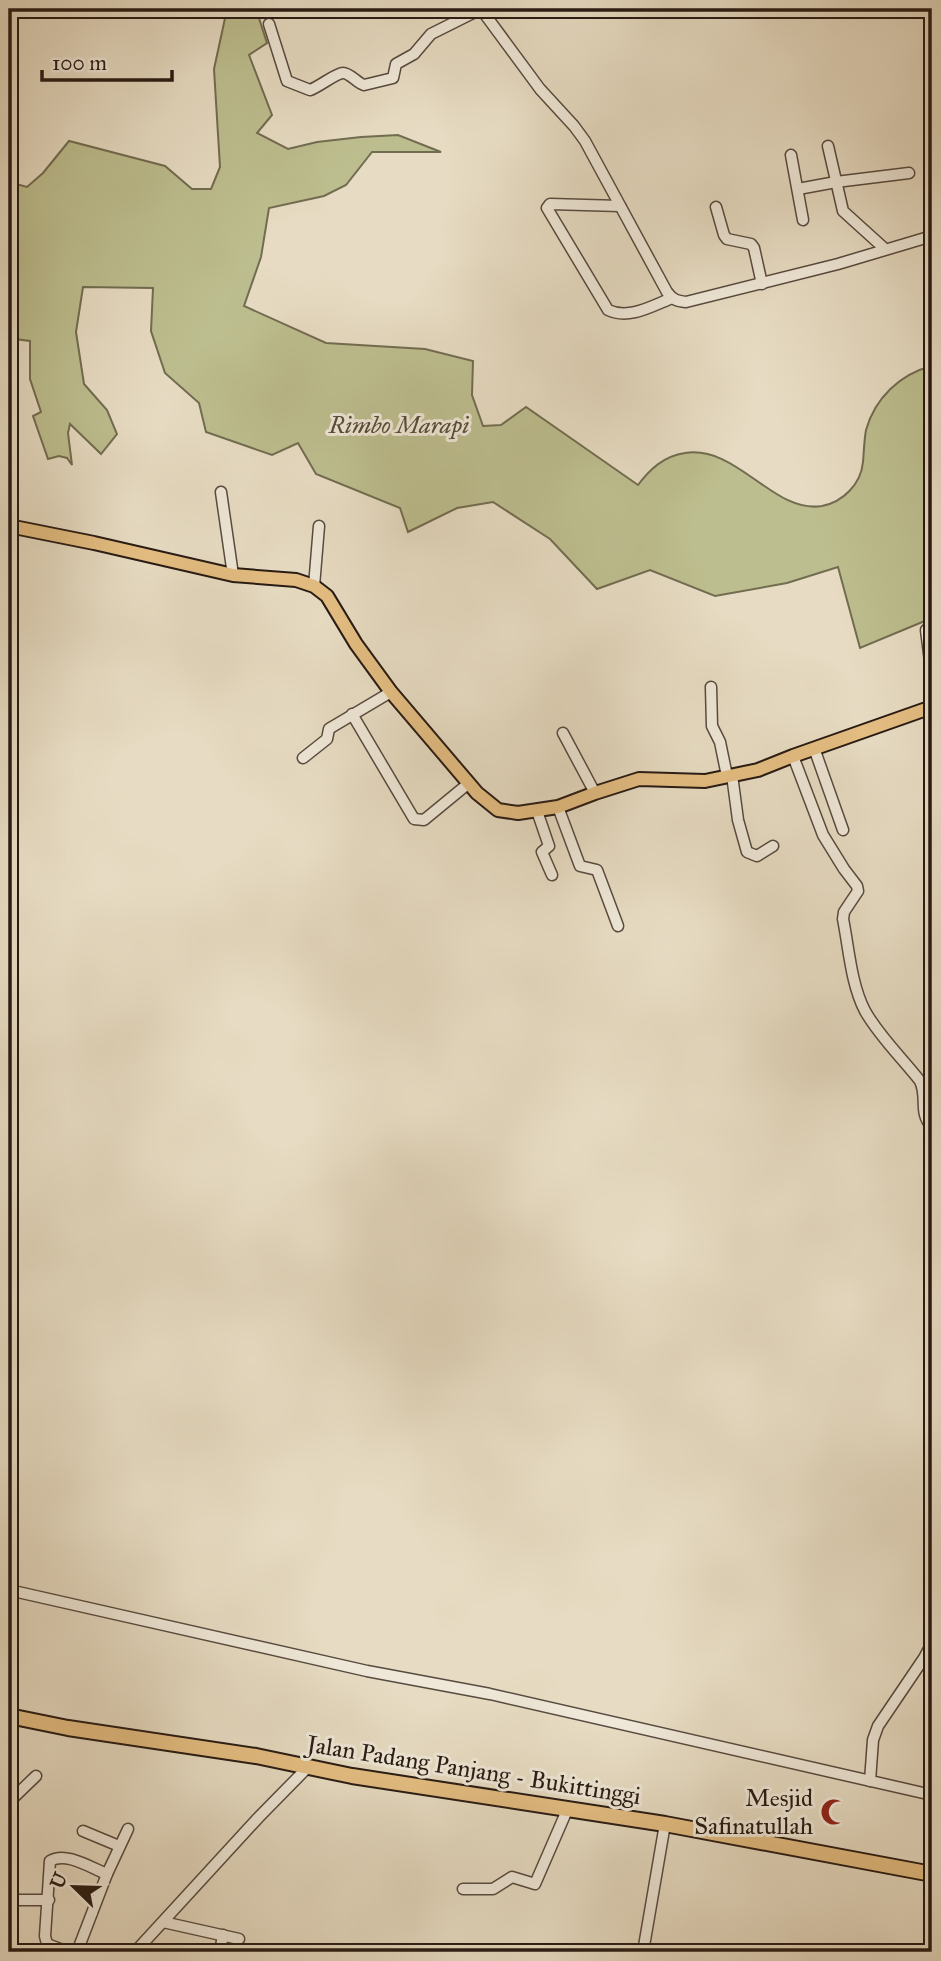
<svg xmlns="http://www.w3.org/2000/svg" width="941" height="1961" font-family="'IM FELL Great Primer',serif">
  <rect width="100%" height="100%" fill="#e7dcc3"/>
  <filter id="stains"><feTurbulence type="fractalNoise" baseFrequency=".00286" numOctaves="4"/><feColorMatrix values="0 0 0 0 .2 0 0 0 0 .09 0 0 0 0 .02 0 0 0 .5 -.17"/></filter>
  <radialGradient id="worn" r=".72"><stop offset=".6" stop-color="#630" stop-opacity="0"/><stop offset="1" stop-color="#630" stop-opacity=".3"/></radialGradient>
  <path fill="#bdbe8f" stroke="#726c51" stroke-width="2" d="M227 9H256L267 43 249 55 272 115 257 133 288 149 317 142 361 137 398 135 441 152H372L346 185 324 196 269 208 261 257 244 306 326 343 425 349 473 361 472 395 483 426 501 425 526 407 638 485C650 469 664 456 685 453 738 445 773 514 822 506 843 502 861 484 863 462 864 451 864 441 866 430 875 398 900 374 932 366V618L860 648 838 567 787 583 715 596 650 570 597 589 550 539 493 502 457 508 408 532 400 508 316 474 298 443 272 455 206 432 199 403 165 373 151 331 153 288 83 287 76 332 84 384 107 410 117 434 101 454 70 424 68 433 72 465 67 458 59 456 48 459 33 416 41 412 30 379V341L15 339 9 317V182L27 187 43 173 69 141 165 166 192 189H211L220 167 214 69Z"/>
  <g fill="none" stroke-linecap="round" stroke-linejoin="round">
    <g stroke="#574a3f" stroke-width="13">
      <g id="minor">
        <path d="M481 9 540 89 574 126 585 141 667 292C673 300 677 301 686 302L838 264 932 236"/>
        <path d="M269 24 287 81 310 90C319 87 336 73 343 73 350 73 357 83 364 85L393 78 396 64 414 54 431 34 481 9"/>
        <path d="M828 146 843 211 885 249"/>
        <path d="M791 155 803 220"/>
        <path d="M798 189 836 182 909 173"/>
        <path d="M620 206 550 204 547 208 608 310C629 320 652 306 672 298"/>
        <path d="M716 207 724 235 727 239 751 244 754 248 762 284"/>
        <path d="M221 492 233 575"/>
        <path d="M314 586 319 526"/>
        <path d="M926 630 932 677"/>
        <path d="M711 687 712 726 720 742 727 776"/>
        <path d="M352 714 414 819 424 820 469 783"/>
        <path d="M563 733 595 793"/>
        <path d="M814 748 843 830"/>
        <path d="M793 756 823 835 844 869 857 886 858 891 844 912 843 919C849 949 851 984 865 1011 879 1036 902 1058 920 1081 928 1097 918 1113 932 1127"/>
        <path d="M303 758 327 739 329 729 332 727 391 692"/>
        <path d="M732 775 738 820 747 852 757 856 773 846"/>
        <path d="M558 807 580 866 597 870 618 926"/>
        <path d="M537 811 549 846 542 852 552 875"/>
        <path d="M9 1590 367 1671 490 1694 932 1795"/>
        <path d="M870 1781 873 1740 878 1726 924 1658 932 1643"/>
        <path d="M9 1802 36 1776"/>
        <path d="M83 1831 119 1846"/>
        <path d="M9 1868 13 1901"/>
        <path d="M463 1889H493L512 1877 535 1884 568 1808"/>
        <path d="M9 1900H49"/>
        <path d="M163 1922 239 1939"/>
        <path d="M68 1952 47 1944 45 1936 50 1861C66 1851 91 1868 107 1874"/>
        <path d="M77 1952 107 1874 128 1829"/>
        <path d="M135 1952 258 1818 307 1768"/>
        <path d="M220 1952 223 1935"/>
        <path d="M643 1952 665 1824"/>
      </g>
    </g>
    <g stroke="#271a13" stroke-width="16">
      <path id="major" d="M9 526 94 543 233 575 296 580 314 586 327 596 356 644 391 692 477 793 498 810 518 813 558 807 595 793 639 779 705 781 758 770 793 756 932 707"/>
    </g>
    <g stroke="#271a13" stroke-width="18">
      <path id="highway" d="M9 1716 68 1728 256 1756 352 1776 665 1824 932 1874"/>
    </g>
    <use href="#minor" stroke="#efe8d8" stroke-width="10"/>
    <use href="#major" stroke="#e4be82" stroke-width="12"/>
    <use href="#highway" stroke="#e4be82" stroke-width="14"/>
  </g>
  <defs>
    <g id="mosque-bare" transform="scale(2.1)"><path d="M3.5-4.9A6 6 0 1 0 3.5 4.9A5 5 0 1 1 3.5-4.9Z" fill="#8f2418" stroke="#efe8d8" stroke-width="2.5" paint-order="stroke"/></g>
  </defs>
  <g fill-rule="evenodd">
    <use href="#mosque-bare" x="834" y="1812"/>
  </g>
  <g text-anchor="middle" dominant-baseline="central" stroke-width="6" stroke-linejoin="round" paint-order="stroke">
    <g font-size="24" font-style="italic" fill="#544b38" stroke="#efe8d8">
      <text x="399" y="425">Rimbo Marapi</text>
    </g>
    <g font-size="24" fill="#271a13" stroke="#efe8d8">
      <text transform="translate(474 1770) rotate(9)">Jalan Padang Panjang - Bukittinggi</text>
    </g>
    <g font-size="24" fill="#271a13" stroke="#efe8d8" text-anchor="end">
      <text x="813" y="1798">Mesjid<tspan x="813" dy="28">Safinatullah</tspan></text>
    </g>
  </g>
  <rect width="941" height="1961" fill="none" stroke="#e7dcc3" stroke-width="35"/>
  <rect x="10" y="10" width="920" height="1940" fill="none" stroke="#271a13" stroke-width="3.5"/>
  <rect x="18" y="18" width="906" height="1926" fill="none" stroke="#271a13" stroke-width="2"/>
  <g transform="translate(74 1887) rotate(293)" stroke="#efe8d8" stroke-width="5" paint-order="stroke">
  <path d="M0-5L12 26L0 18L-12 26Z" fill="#271a13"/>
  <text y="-10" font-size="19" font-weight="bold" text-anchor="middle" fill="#271a13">U</text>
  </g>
  <path d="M42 70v10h130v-10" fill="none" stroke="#271a13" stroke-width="3.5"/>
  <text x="52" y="70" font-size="21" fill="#271a13" stroke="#efe8d8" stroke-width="5" paint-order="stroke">100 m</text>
  <rect width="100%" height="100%" filter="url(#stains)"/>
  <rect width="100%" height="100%" fill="url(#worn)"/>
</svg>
